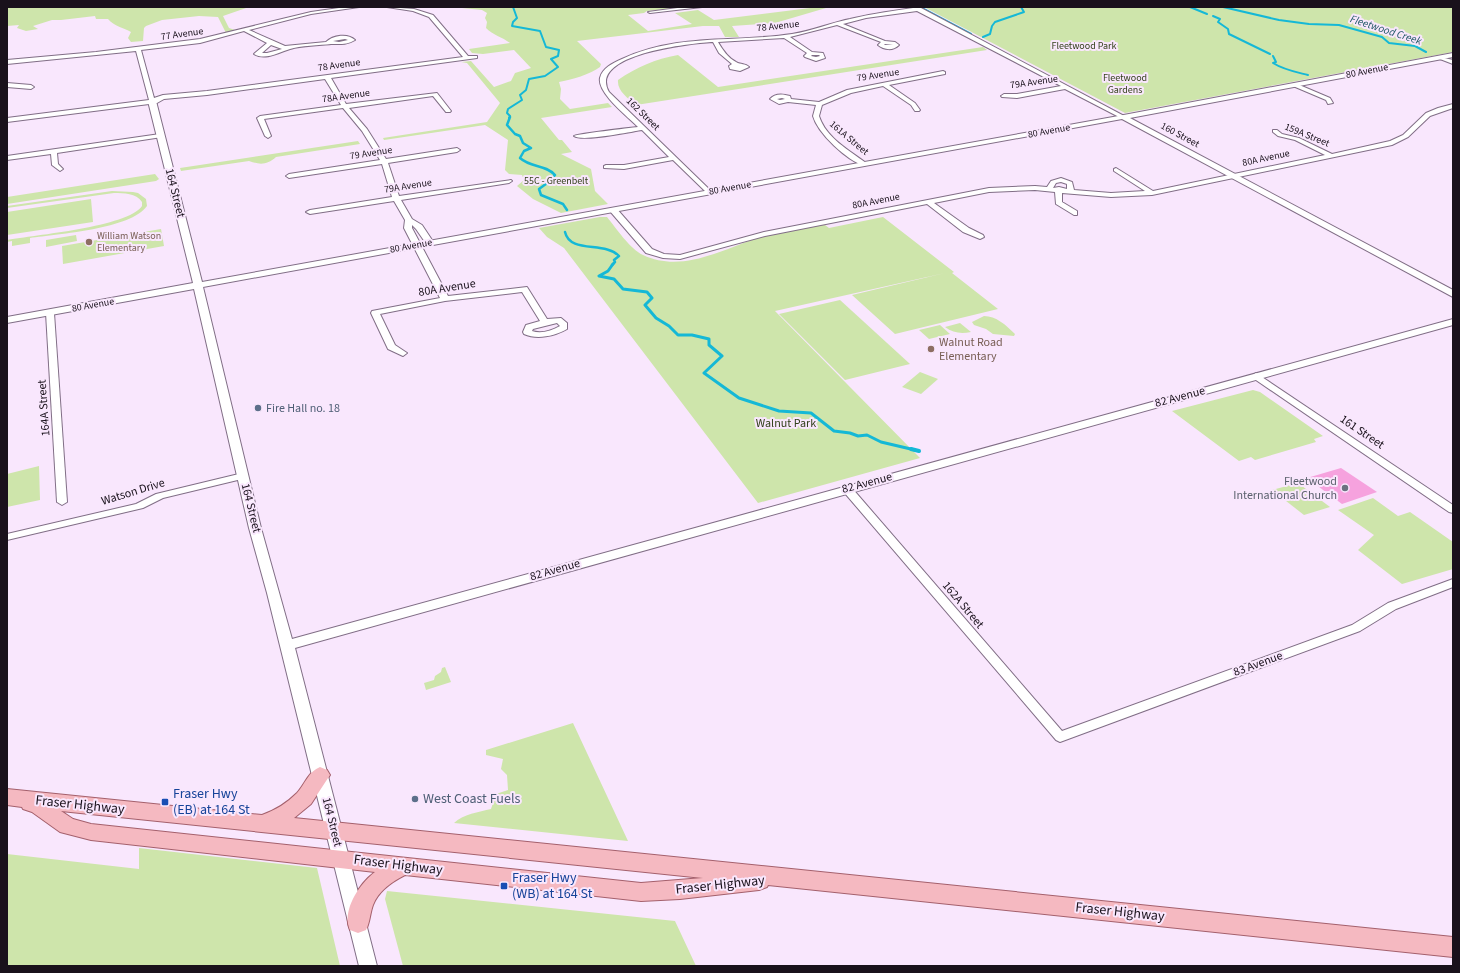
<svg xmlns="http://www.w3.org/2000/svg" width="1460" height="973" font-family="'Source Sans 3',sans-serif">
  <rect width="100%" height="100%" fill="#f9e7fd"/>
  <g fill="#cee5ab">
    <path d="M7 7H249L223 16 229 28 235 30 226 33 218 17 199 16 162 20 146 26 144 28 143 41 131 42 128 38 131 32C124 28 114 26 108 19H96L95 16 61 20H52L33 26 38 29 26 31 17 28 19 25 7 26Z"/>
    <path d="M452 7H686L647 11 644 13 628 15 648 31 692 24 675 13 698 10 714 20 818 7H838L826 8 775 23 732 26 739 37H725L719 26H703L577 41 601 64 600 67C591 74 571 80 559 82L561 89 560 99 570 109 608 103 612 107 541 118 559 140H562L572 152 561 154 591 169 595 191 608 204 561 213 533 199 517 186 524 180 522 175 509 174 505 170 508 140 485 125 384 140 383 138 487 122 500 103 467 63 461 62 471 61 494 87 511 81 515 73 531 68 514 50 483 54 472 53 469 49 510 43C502 37 493 35 486 28L487 22 485 18 487 13 482 10Z"/>
    <path d="M924 7H1453V52L1125 113Z"/>
    <path d="M983 47 987 50 636 105C628 98 617 91 618 80 637 67 655 59 678 55L718 87Z"/>
    <path d="M358 141 360 144 276 157C267 165 260 165 249 161L181 171 180 168Z"/>
    <path d="M155 174 159 179 156 181 7 204V197Z"/>
    <path d="M112 191 133 192 138 193 146 199 147 206C131 229 58 234 30 238V243L12 246V241L7 242V240C34 235 128 227 142 206V202C136 193 124 193 114 193L7 208V206Z"/>
    <path d="M91 199 93 222 7 235V212Z"/>
    <path d="M600 217H607C616 228 630 249 643 255 683 274 725 248 763 236 781 231 801 228 820 224L825 225 829 228 883 217 954 272 952 273 998 309 895 334 852 295 945 273 775 311 920 458 758 503 564 248 547 237 539 228Z"/>
    <path d="M161 229 164 246 63 264 62 246Z"/>
    <path d="M76 235 77 241 46 247V240Z"/>
    <path d="M840 300 910 364 845 380 779 314Z"/>
    <path d="M984 316C996 316 1006 325 1015 334L1014 336 993 334 986 329 974 325 972 322Z"/>
    <path d="M960 323 971 332C961 334 953 333 945 327Z"/>
    <path d="M940 325 950 334 929 339 919 330Z"/>
    <path d="M920 372 938 379 921 394 902 387Z"/>
    <path d="M1253 390 1260 392 1323 436 1314 439 1316 442 1255 460 1251 457 1239 461 1172 411Z"/>
    <path d="M39 466 40 500 7 507V474Z"/>
    <path d="M1298 483 1330 507 1304 515 1272 490Z"/>
    <path d="M1373 498 1398 516 1410 512 1453 542V569L1402 584 1358 550 1374 535 1338 510Z"/>
    <path d="M445 667 451 682 426 690 424 683 434 680 435 676 441 672 442 668Z"/>
    <path d="M573 723 628 841 454 823C463 814 479 812 491 809L496 794 508 790 507 775 501 769 503 759 486 755V750Z"/>
    <path d="M139 848 317 868 340 966H7V854L139 869Z"/>
    <path d="M387 891 675 921 696 966H403L385 899Z"/>
  </g>
  <g fill="none" stroke-linecap="round" stroke-linejoin="round">
    <g stroke="#15b8d6" stroke-width="2">
      <path d="M920 7 971 34"/>
      <path d="M1190 7 1207 14"/>
      <path d="M1223 7 1279 20 1309 24 1339 25 1382 37 1389 43 1415 46 1426 52"/>
      <path d="M1213 16 1220 19 1218 22 1228 29 1229 34 1270 54"/>
      <path d="M983 37 990 34 992 26 995 22 1024 12 1021 7"/>
      <path d="M1273 56 1276 62 1273 63C1284 70 1296 72 1308 75"/>
      <path d="M509 118 510 116 507 113 508 109 522 100 520 95 526 90 529 79 545 76 558 67 551 59 558 56 559 50 546 47 540 31 512 26 513 22 517 18 513 7"/>
    </g>
    <g stroke="#15b8d6" stroke-width="2.5">
      <path d="M510 117 507 125 515 134 520 136 523 143 531 148 524 151 520 158C531 168 545 164 555 175L550 181 539 189 541 195 563 204 567 210"/>
      <path d="M565 232C570 254 605 241 619 256L614 260 615 262 612 265"/>
    </g>
    <path stroke="#15b8d6" stroke-width="3" d="M613 264 608 271 599 276 614 279 623 289 647 292 652 298 645 305 656 318 669 326 678 335H692L709 339V345L722 356 704 373 739 398 779 411 811 413 834 431 850 433 858 436 867 435 881 442 915 450"/>
    <path stroke="#15b8d6" stroke-width="4" d="M911 449 919 451"/>
  </g>
  <path fill="#f6a2de" d="M1341 468 1377 492 1342 504 1307 478Z"/>
  <g fill="none" stroke-linecap="round" stroke-linejoin="round">
    <g stroke="#816e86" stroke-width="2">
      <g id="minor">
        <path d="M346 7H359L311 14 249 30 285 46 326 42C333 35 348 33 355 40 347 45 339 44 331 44 321 45 299 46 290 49 280 52 265 61 254 54L255 53 267 43 244 31 200 43 141 50 154 98 163 95 207 91 463 57 429 17 413 11 387 7 414 9 433 15 468 56H477V58L331 78 346 104 437 93 451 111 450 112H446L433 96 349 108 367 129 386 159 457 148 460 150 457 152 388 163 399 196 511 180 512 181 509 183 401 200 412 219 422 225 434 243 433 245H427L416 229 412 225V228L448 296 527 287 547 319 561 318 567 323V329C555 336 537 340 524 334L523 332 526 325 540 321 522 292 445 301 380 314 395 345 407 353 403 356 388 349 371 313 372 311 440 298 404 228 405 220 394 201 310 214 306 212 310 210 392 197 382 164 289 178 286 176 289 174 380 160 362 131 343 108 264 119 271 136 268 138 265 136 257 118 260 116 341 105 325 79 207 95 164 99 157 103 7 122V118L149 100 136 51 7 64V60L96 52 200 39 311 12ZM345 39 348 40 339 42 333 41ZM271 45 282 49 267 53H262ZM557 323 560 326C551 331 541 334 532 331L533 329Z"/>
        <path d="M685 7H702L650 13 648 12Z"/>
        <path d="M912 7 921 8 1126 117 1121 118 1065 89 1017 98 1002 97 1001 96 1004 94H1017L1061 86 917 11 866 18 843 24 885 41 895 42 899 45C893 51 884 50 878 45L881 42 837 25 790 37 812 52 823 53 825 58 816 61 805 57 804 56 807 53 784 38 718 42C722 49 728 58 736 62 741 65 745 63 749 67L740 71 730 69 729 66 732 64 719 53 713 42C692 43 587 54 609 92L711 191V193H707L673 160 624 169 604 168V166L606 165H624L669 157 642 130C629 132 582 142 574 136 577 134 629 128 638 127 628 117 597 93 600 78 602 68 613 63 622 59 679 33 732 43 792 34 812 31 830 23 850 19 871 14 892 11 913 8ZM885 44 893 45H884ZM812 55H819L820 56 816 57 811 56Z"/>
        <path d="M1440 57 1453 60V64L1440 59Z"/>
        <path d="M943 71 945 72V74L889 85 915 103 920 110 919 111H915L911 105 883 86 851 93 822 105 819 116C826 138 849 150 866 163L867 164 864 166C847 160 818 134 813 116L816 105 788 102 779 104 770 99C775 93 783 94 790 96L791 99 819 102 847 90ZM782 98 785 99 780 100 777 99Z"/>
        <path d="M7 83 31 85 34 87 31 89 7 87Z"/>
        <path d="M1293 84H1297L1330 98 1333 103 1328 104 1326 100 1293 86Z"/>
        <path d="M1453 104V108L1430 116 1408 137 1392 145 1152 195 1111 197 1062 193V202L1077 211V215H1074L1056 204 1055 192 1035 190 989 192 934 203 969 228 983 235 984 237 980 239 963 232 927 204 765 236 680 259 663 258 646 253 609 210 613 208H616L652 249 664 254 680 255 764 232 989 188 1035 186 1047 187 1051 181 1061 178 1072 182 1074 190 1111 193 1145 191 1114 171V169L1116 168 1153 191 1325 155 1295 140 1278 136 1273 132V130H1277L1282 134 1299 138 1332 154 1390 141 1403 135 1426 113 1438 108ZM1061 182 1067 184V189L1059 187 1053 188 1056 183Z"/>
        <path d="M160 134 162 135V137L57 153 58 164 63 169 60 171 52 165 51 154 7 160V156Z"/>
        <path d="M47 311H53L54 313 67 502 62 505 57 502 46 313Z"/>
        <path d="M1256 373 1453 505V513L1449 512 1253 378 1252 376Z"/>
        <path d="M243 473 246 474 248 476 246 478 163 498 143 508 7 540V534L136 504 156 494Z"/>
        <path d="M847 486 851 487 1062 731 1352 625 1388 603 1453 579V587L1396 609 1360 631 1060 742 1056 740 843 491 842 489 843 487Z"/>
      </g>
    </g>
    <g stroke="#816e86" stroke-width="2">
      <path id="tertiary" d="M1453 53V57L1130 118 1453 290V297L1122 119 203 287 261 528 292 639 1453 319V325L295 648 377 966H359L267 593 249 528 194 289 7 323V317L193 283 148 101 152 99 156 101 202 282 1113 117Z"/>
    </g>
    <g stroke="#a4606c" stroke-width="2">
      <path id="primary" d="M320 767 327 770 330 775 311 804 294 818 1453 937V957L768 885 767 887 759 890 680 899 641 901 405 875C393 881 378 891 373 905 370 913 370 922 366 930L358 933 350 930C341 911 360 883 375 872L91 840 60 832 32 812 23 809 22 807 7 805V789L262 815C276 810 287 803 297 793 305 784 309 771 320 767ZM61 811 703 878 641 883 91 824 73 819Z"/>
    </g>
    <use href="#minor" fill="#fff" fill-rule="evenodd"/>
    <use href="#tertiary" fill="#fff" fill-rule="evenodd"/>
    <use href="#primary" fill="#f5b9c1" fill-rule="evenodd"/>
  </g>
  <g fill="#8d6e63" stroke="#f9e7fd" stroke-width="1.5">
    <circle cx="89" cy="242" r="4"/>
    <circle cx="931" cy="349" r="4"/>
  </g>
  <g fill="#5c6f8a" stroke="#f9e7fd" stroke-width="1.5">
    <circle cx="258" cy="408" r="4"/>
    <circle cx="415" cy="799" r="4"/>
  </g>
  <circle fill="#6b7280" stroke="#f9e7fd" stroke-width="1.5" cx="1345" cy="488" r="4"/>
  <g fill="#1a4fb4" stroke="#f9e7fd" stroke-width="1.5">
    <rect x="161" y="798" width="8" height="8" rx="2"/>
    <rect x="500" y="882" width="8" height="8" rx="2"/>
  </g>
  <g text-anchor="middle" dominant-baseline="central" stroke-width="4" stroke-linejoin="round" paint-order="stroke">
    <g font-size="10" fill="#19111b" stroke="#f9e7fd">
      <text transform="translate(778 26) rotate(-6)">78 Avenue</text>
      <text transform="translate(182 34) rotate(-8)">77 Avenue</text>
      <text transform="translate(339 65) rotate(-8)">78 Avenue</text>
      <text transform="translate(1367 71) rotate(-11)">80 Avenue</text>
      <text transform="translate(878 75) rotate(-9)">79 Avenue</text>
      <text transform="translate(1034 82) rotate(-8)">79A Avenue</text>
      <text transform="translate(346 96) rotate(-8)">78A Avenue</text>
      <text transform="translate(643 114) rotate(44)">162 Street</text>
      <text transform="translate(1049 131) rotate(-10)">80 Avenue</text>
      <text transform="translate(1180 135) rotate(28)">160 Street</text>
      <text transform="translate(1307 135) rotate(22)">159A Street</text>
      <text transform="translate(849 138) rotate(40)">161A Street</text>
      <text transform="translate(371 153) rotate(-9)">79 Avenue</text>
      <text transform="translate(1266 158) rotate(-12)">80A Avenue</text>
      <text transform="translate(408 186) rotate(-9)">79A Avenue</text>
      <text transform="translate(730 188) rotate(-10)">80 Avenue</text>
      <text transform="translate(876 201) rotate(-11)">80A Avenue</text>
      <text transform="translate(411 246) rotate(-10)">80 Avenue</text>
      <text transform="translate(93 305) rotate(-10)">80 Avenue</text>
    </g>
    <g font-size="10" fill="#32401a" stroke="#f9e7fd">
      <text x="1084" y="46">Fleetwood Park</text>
      <text x="1125" y="78">Fleetwood<tspan x="1125" dy="12">Gardens</tspan></text>
      <text x="556" y="181">55C - Greenbelt</text>
    </g>
    <g font-size="10" fill="#785e54" stroke="#f9e7fd" text-anchor="start">
      <text x="97" y="236">William Watson<tspan x="97" dy="12">Elementary</tspan></text>
    </g>
    <g font-size="11" font-style="italic" fill="#215966" stroke="#f9e7fd">
      <text transform="translate(1386 30) rotate(18)">Fleetwood Creek</text>
    </g>
    <g font-size="12" fill="#19111b" stroke="#f9e7fd">
      <text transform="translate(175 193) rotate(76)">164 Street</text>
      <text transform="translate(447 288) rotate(-9)">80A Avenue</text>
      <text transform="translate(1180 397) rotate(-15)">82 Avenue</text>
      <text transform="translate(44 408) rotate(-94)">164A Street</text>
      <text transform="translate(1362 432) rotate(34)">161 Street</text>
      <text transform="translate(867 483) rotate(-15)">82 Avenue</text>
      <text transform="translate(133 492) rotate(-17)">Watson Drive</text>
      <text transform="translate(251 508) rotate(76)">164 Street</text>
      <text transform="translate(555 570) rotate(-16)">82 Avenue</text>
      <text transform="translate(963 605) rotate(50)">162A Street</text>
      <text transform="translate(1258 664) rotate(-20)">83 Avenue</text>
      <text transform="translate(332 822) rotate(76)">164 Street</text>
    </g>
    <g font-size="12" fill="#785e54" stroke="#f9e7fd" text-anchor="start">
      <text x="939" y="342">Walnut Road<tspan x="939" dy="14">Elementary</tspan></text>
    </g>
    <g font-size="12" fill="#4e5e75" stroke="#f9e7fd" text-anchor="start">
      <text x="266" y="408">Fire Hall no. 18</text>
    </g>
    <g font-size="12" fill="#32401a" stroke="#f9e7fd">
      <text x="786" y="423">Walnut Park</text>
    </g>
    <g font-size="12" fill="#5b616d" stroke="#f9e7fd" text-anchor="end">
      <text x="1337" y="481">Fleetwood<tspan x="1337" dy="14">International Church</tspan></text>
    </g>
    <g font-size="14" fill="#164399" stroke="#f9e7fd" text-anchor="start">
      <text x="173" y="794">Fraser Hwy<tspan x="173" dy="16">(EB) at 164 St</tspan></text>
      <text x="512" y="878">Fraser Hwy<tspan x="512" dy="16">(WB) at 164 St</tspan></text>
    </g>
    <g font-size="14" fill="#4e5e75" stroke="#f9e7fd" text-anchor="start">
      <text x="423" y="799">West Coast Fuels</text>
    </g>
    <g font-size="14" fill="#19111b" stroke="#f9e7fd">
      <text transform="translate(80 805) rotate(6)">Fraser Highway</text>
      <text transform="translate(398 865) rotate(7)">Fraser Highway</text>
      <text transform="translate(720 885) rotate(-6)">Fraser Highway</text>
      <text transform="translate(1120 912) rotate(6)">Fraser Highway</text>
    </g>
  </g>
  <rect width="1460" height="973" fill="none" stroke="#19111b" stroke-width="16"/>
</svg>
